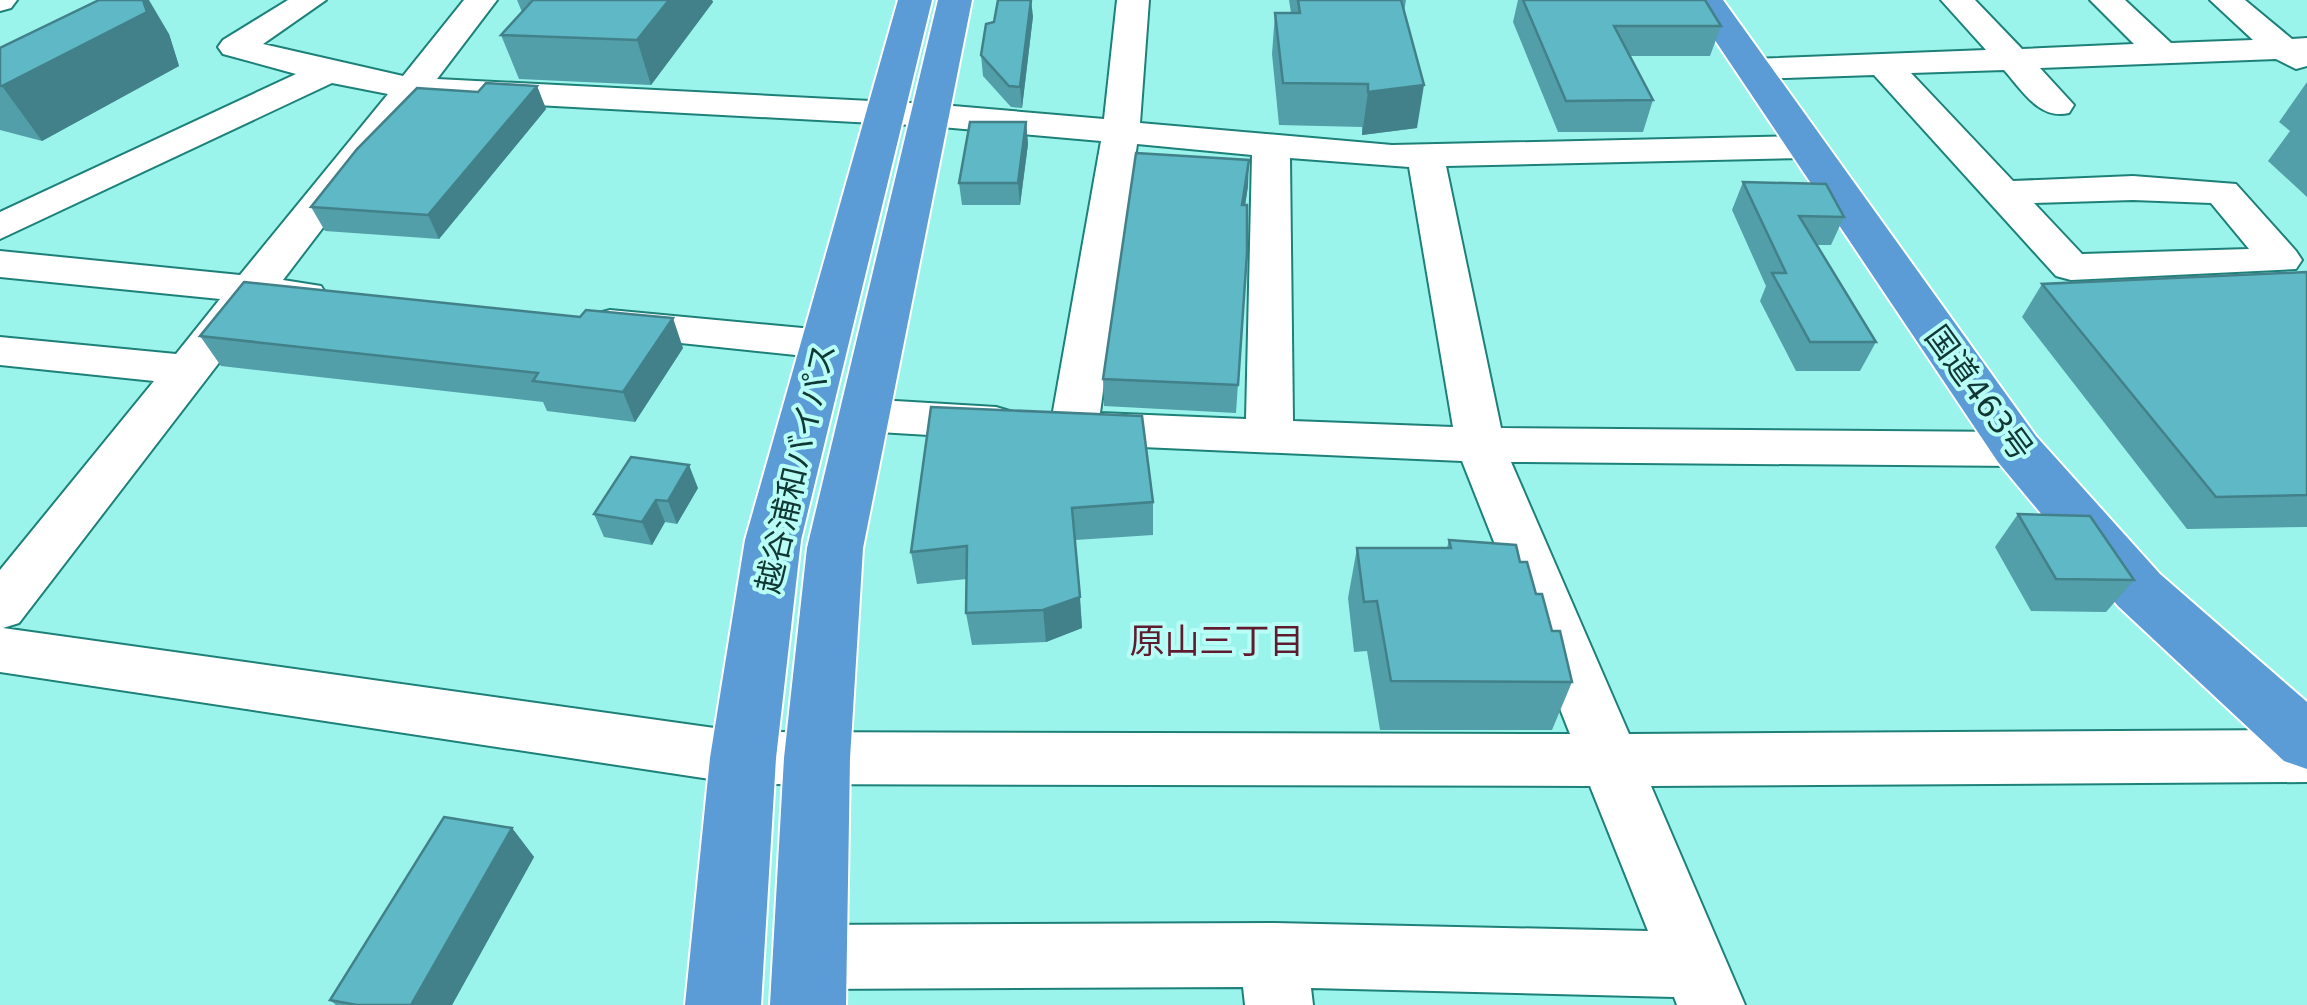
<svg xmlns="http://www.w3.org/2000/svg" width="2307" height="1005" font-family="'DejaVu Sans','Noto Sans JP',sans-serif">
  <rect width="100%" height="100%" fill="#9bf4eb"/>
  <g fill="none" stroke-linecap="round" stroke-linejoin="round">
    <g stroke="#1d8079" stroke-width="4">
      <g id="street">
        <path d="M0 0H17L11 8 0 11Z"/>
        <path d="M288 0H326L263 44 403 76 464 0H497L437 79 930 104 1104 119 1117 0H1149L1140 123 1392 145 1806 136 1819 139 1825 147 1819 155 1806 158 1446 166 1501 428 2017 432 2034 437 2041 449 2034 461 2017 466 1511 462 1629 734 2307 730V782L1651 786 1745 1005H1677L1674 997 1311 988 1313 1005H1245L1243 987 807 989 783 980 774 957 783 934 807 925 1274 923 1648 931 1590 786 743 784 0 672V570L154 381 0 365V337L176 354 220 299 0 277V251L240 275 388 94 332 83 0 239V212L296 74 223 54 218 47 223 40ZM421 99 930 126 1101 141 1050 428 1057 440 1074 444 1462 461 1570 734 743 732 3 628 19 623 264 304 306 308 321 304 327 295 321 286 283 280ZM1137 144 1252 155 1246 419 1100 413ZM1290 158 1409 167 1453 427 1293 421Z"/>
        <path d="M1941 0H1975L2022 49 2134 44 2090 0H2125L2171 43 2253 40 2210 0H2245L2292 39 2307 38V66L2296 69 2276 59 2040 68 2074 105 2069 113C2039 120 2022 90 2004 70L1911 73 2013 181 2133 176 2236 184 2296 251 2302 260 2296 269 2071 280 2056 276 1874 75 1752 79 1740 76 1735 69 1740 62 1752 59 1986 50ZM2133 200 2211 203 2249 249 2082 254 2034 203Z"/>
        <path d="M610 310 824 330 840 334 846 344 840 354 824 358 595 334 588 324 595 314Z"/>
        <path d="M862 399 996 407 1013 412 1020 423 1013 434 996 439 862 431 845 426 839 415 845 404Z"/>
      </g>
    </g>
    <g stroke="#fff" stroke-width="4">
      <g id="highway">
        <path d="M898 0H932L801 540 776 758 761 1005H685L710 758 745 540Z"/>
        <path d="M938 0H972L863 548 850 758 846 1005H770L784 758 807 548Z"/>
        <path d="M1688 0H1723L2036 436 2160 574 2307 702V769L2284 761 2118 606 1998 462Z"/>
      </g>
    </g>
    <use href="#street" fill="#fff" fill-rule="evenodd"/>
    <use href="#highway" fill="#5b9bd6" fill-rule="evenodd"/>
  </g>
  <g fill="#529ea9">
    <path d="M517 0H712L713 2 651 85 519 79 501 35 522 12Z"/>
    <path d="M1289 0H1406L1404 12 1417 128 1362 135V127L1279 125 1272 54 1275 13H1291Z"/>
    <path d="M1518 0H1705L1721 26 1710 56H1630L1653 100 1643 132H1558L1513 22Z"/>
    <path d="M1033 16 1022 108 1011 107 983 76 981 55Z"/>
    <path d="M169 34 179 66 42 141 0 130V48Z"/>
    <path d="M2307 82V197L2268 161 2290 131 2279 122Z"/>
    <path d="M537 86 546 109 439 239 325 231 311 207 478 92Z"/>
    <path d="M1026 122 1028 144 1020 205H962L959 183Z"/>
    <path d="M1743 182 1844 217 1831 245H1817L1876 342 1860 371H1796L1760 301 1766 286 1732 210Z"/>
    <path d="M1248 186 1245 205 1247 253 1236 413 1104 406 1103 379Z"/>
    <path d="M2307 272V527L2187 529 2022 317 2042 284Z"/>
    <path d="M200 336 683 348 635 422 547 411 543 402 221 366Z"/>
    <path d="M931 407 1153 502V535L1075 540 1082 628 1046 642 972 645 966 613 967 579 917 584 911 552Z"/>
    <path d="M698 488 677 524 665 522 652 545 604 537 594 514Z"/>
    <path d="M2018 514 2134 580 2106 612 2031 611 1995 547Z"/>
    <path d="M1449 540 1520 562 1536 594 1572 682 1552 730H1380L1367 651 1354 652 1348 598 1357 548H1447Z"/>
    <path d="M512 828 534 857 452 1005H336L330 1000Z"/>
  </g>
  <g fill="#42818a">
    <path d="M143 0H149L169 34 179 66 42 141 2 86Z"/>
    <path d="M669 0H712L713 2 651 85 637 40Z"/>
    <path d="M1031 0 1033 16 1022 108 1020 87Z"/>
    <path d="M1424 85 1417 128 1362 135 1368 92Z"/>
    <path d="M537 86 546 109 439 239 428 215Z"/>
    <path d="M1026 122 1028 144 1020 205 1018 183Z"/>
    <path d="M1249 160 1248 186 1241 232 1242 205Z"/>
    <path d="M673 318 683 348 635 422 623 392Z"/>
    <path d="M689 465 698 488 677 524 668 501Z"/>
    <path d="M656 500 665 522 652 545 642 522Z"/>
    <path d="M1080 597 1082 628 1046 642 1043 610Z"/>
    <path d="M512 828 534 857 452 1005H411Z"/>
  </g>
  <g fill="#5fb8c5" stroke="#42818a" stroke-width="2.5">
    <path d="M99 0H143L147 12 2 86 0 85V48Z"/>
    <path d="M533 0H669L637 40 501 35Z"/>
    <path d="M998 0H1031L1020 87 1009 86 981 55 986 24 994 22Z"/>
    <path d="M1298 0H1401L1424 85 1368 92V84L1283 83 1275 13H1300Z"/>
    <path d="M1523 0H1705L1721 26H1614L1653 100 1566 101Z"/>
    <path d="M486 83 537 86 428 215 311 207 357 149 417 88 478 92Z"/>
    <path d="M970 122H1026L1018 183H959Z"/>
    <path d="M1136 153 1249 160 1242 205H1247V253L1238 385 1103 379Z"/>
    <path d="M1743 182 1826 184 1844 217 1799 216 1876 342H1810L1772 273H1786Z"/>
    <path d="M2307 272V495L2216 497 2042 284Z"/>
    <path d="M244 282 580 317 586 310 673 318 623 392 533 381 538 373 200 336Z"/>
    <path d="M931 407 1142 416 1153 502 1072 508 1080 597 1043 610 966 613 967 546 911 552Z"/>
    <path d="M631 457 689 465 668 501 656 500 642 522 594 514Z"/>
    <path d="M2018 514 2090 516 2134 580 2056 579Z"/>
    <path d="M1449 540 1516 545 1520 562H1527L1536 594H1542L1552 631H1560L1572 682 1391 681 1377 601 1364 602 1357 548H1451Z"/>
    <path d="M444 817 512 828 411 1005H357L330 1000Z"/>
  </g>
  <g text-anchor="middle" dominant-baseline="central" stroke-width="8" stroke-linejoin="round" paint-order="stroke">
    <g font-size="32" fill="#103734" stroke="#b8fef6">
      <text transform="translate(1979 393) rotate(54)">国道463号</text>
      <text transform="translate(796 468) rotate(-77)">越谷浦和バイパス</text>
    </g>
    <g font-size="35" fill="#601c2e" stroke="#b8fef6">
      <text x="1217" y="641">原山三丁目</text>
    </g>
  </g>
</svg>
